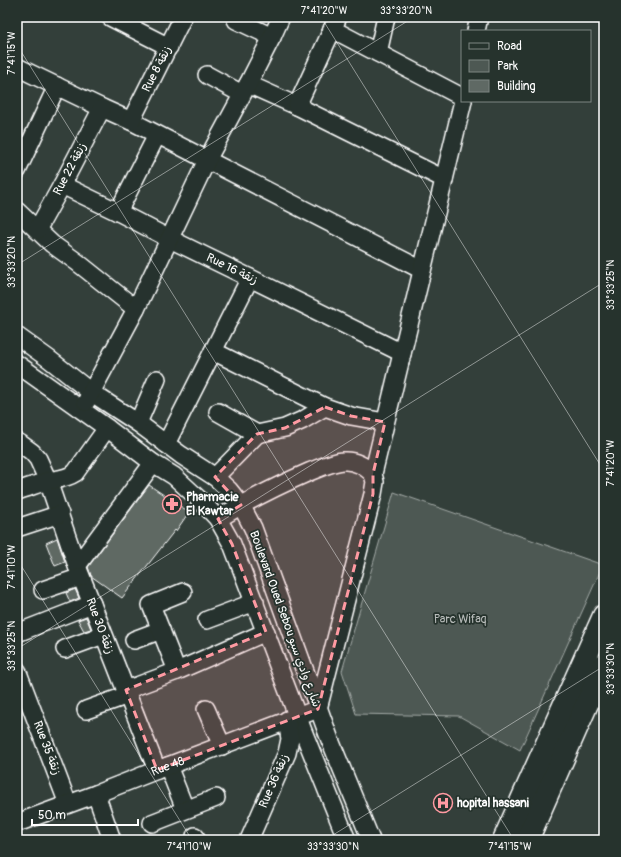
<svg xmlns="http://www.w3.org/2000/svg" width="621" height="857" font-family="Pangolin,'Playpen Sans Arabic',sans-serif">
  <rect width="100%" height="100%" fill="#333f3a"/>
  <filter id="ink" filterUnits="userSpaceOnUse"><feTurbulence type="fractalNoise" baseFrequency=".025" numOctaves="2"/><feDisplacementMap in="SourceGraphic" scale="8" xChannelSelector="R" yChannelSelector="G"/><feConvolveMatrix kernelMatrix="1 2 1 2 8 2 1 2 1" color-interpolation-filters="sRGB"/></filter>
  <g filter="url(#ink)">
    <path fill="#4d5853" stroke="#a6aca9" d="M394 492 603 565 520 750 459 716 356 714 342 671Z"/>
    <g fill="#5f6964" stroke="#fff">
      <path d="M149 485 189 512 176 531 175 530 122 598 91 576 88 567Z"/>
      <path d="M57 538 65 562 55 566 46 543Z"/>
      <path d="M75 589 79 598 70 602 66 593Z"/>
      <path d="M86 617 91 629 84 631 78 620Z"/>
    </g>
    <g fill="none" stroke-linecap="round" stroke-linejoin="round">
      <g stroke="#fff" stroke-width="20">
        <g id="minor">
          <path d="M110 17 169 47"/>
          <path d="M236 20 272 37"/>
          <path d="M332 29 462 97"/>
          <path d="M476 31 479 17"/>
          <path d="M378 53 386 17"/>
          <path d="M17 67 102 108 131 121 422 270"/>
          <path d="M207 75 242 94"/>
          <path d="M248 84 297 106 444 179"/>
          <path d="M297 106 338 17"/>
          <path d="M131 121 183 17"/>
          <path d="M17 171 57 86"/>
          <path d="M62 185 118 212 170 239 250 278 402 353"/>
          <path d="M17 211 52 244 77 262 136 309"/>
          <path d="M118 212 157 135"/>
          <path d="M37 230 62 185 102 108"/>
          <path d="M17 336 49 359 92 393 138 423 181 455 215 477 229 490 241 505 253 528 330 740 371 840"/>
          <path d="M213 351 325 407 351 416 385 422"/>
          <path d="M17 364 107 428 153 463 174 476 201 501 218 519 232 544 303 731 347 840"/>
          <path d="M86 402 136 309 207 160 248 84 272 37 281 17"/>
          <path d="M218 412 257 434"/>
          <path d="M138 423 157 379"/>
          <path d="M17 442 21 444 32 452 38 459 48 481 77 566 157 770"/>
          <path d="M166 444 250 278"/>
          <path d="M215 477 257 434 285 428 303 420 325 407"/>
          <path d="M17 491C27 488 37 484 47 481 57 479 66 479 75 473L107 428"/>
          <path d="M218 519C247 501 277 486 309 472 320 468 331 462 343 461 356 460 365 466 373 474"/>
          <path d="M17 528 60 514"/>
          <path d="M77 566 153 463"/>
          <path d="M43 590 81 577"/>
          <path d="M207 620 255 602"/>
          <path d="M17 633 92 604"/>
          <path d="M134 640 161 630"/>
          <path d="M65 649 103 635"/>
          <path d="M17 670 68 804"/>
          <path d="M177 671 151 605 183 592"/>
          <path d="M126 690 177 671 266 632"/>
          <path d="M206 709 222 746"/>
          <path d="M86 710 128 695"/>
          <path d="M168 766 185 809"/>
          <path d="M96 794 112 840"/>
          <path id="s1" d="M17 823 96 794 157 770 168 766 318 709 373 494 375 482 373 474 463 101"/>
          <path d="M152 823 216 798"/>
          <path d="M195 836 197 840"/>
          <path d="M249 840 287 753 290 739 287 720"/>
        </g>
      </g>
      <g stroke="#fff" stroke-width="25">
        <g id="major">
          <path d="M504 840 604 616"/>
          <path d="M527 840 604 665"/>
        </g>
      </g>
      <use href="#minor" stroke="#26332d" stroke-width="17"/>
      <use href="#major" stroke="#26332d" stroke-width="22"/>
    </g>
  </g>
  <path fill="#ff9aa2" fill-opacity="0.2" stroke="#ff9aa2" stroke-width="3" stroke-dasharray="8 5" stroke-linejoin="round" d="M325 407 351 416 385 422 373 474V494L318 709 157 770 126 690 266 632 232 544 218 519 241 505 215 477 257 434 285 428Z"/>
  <path fill="none" stroke="#fff" stroke-width="1" stroke-opacity="0.45" d="M321 17 604 471M17 45 514 840M17 265 414 17M17 559 192 840M17 649 604 282M325 840 604 666"/>
  <defs>
    <g id="pharmacy-ring" transform="scale(1)"><circle r="9.5" fill="#26332d" stroke="#ff9aa2" stroke-width="1.5"/><path d="M-2-6h4v4h4v4h-4v4h-4v-4h-4v-4h4Z" fill="#ff9aa2"/></g>
    <g id="hospital-ring" transform="scale(1)"><circle r="9.5" fill="#26332d" stroke="#ff9aa2" stroke-width="1.5"/><path d="M-5-5h3v3.5h4V-5h3V5h-3V1.5h-4V5h-3Z" fill="#ff9aa2"/></g>
  </defs>
  <g fill-rule="evenodd">
    <use href="#pharmacy-ring" x="172" y="504"/>
    <use href="#hospital-ring" x="443" y="803"/>
  </g>
  <g text-anchor="middle" dominant-baseline="central" stroke-width="3.5" stroke-linejoin="round" paint-order="stroke">
    <g font-size="12" fill="#fff" stroke="#26332d">
      <text transform="translate(157 69) rotate(-63)">Rue 8 زنقة</text>
      <text transform="translate(70 169) rotate(-62)">Rue 22 زنقة</text>
      <text transform="translate(232 269) rotate(26)">Rue 16 زنقة</text>
      <text transform="translate(285 619) rotate(70)">Boulevard Oued Sebou شارع وادي سبو</text>
      <text transform="translate(100 626) rotate(69)">Rue 30 زنقة</text>
      <text transform="translate(47 748) rotate(69)">Rue 35 زنقة</text>
      <text stroke="none"><textPath href="#s1" startOffset="161">Rue 48</textPath></text>
      <text transform="translate(274 781) rotate(-67)">Rue 36 زنقة</text>
    </g>
    <g font-size="12" font-weight="bold" fill="#fff" stroke="#26332d" text-anchor="start">
      <text x="186" y="497">Pharmacie<tspan x="186" dy="14">El Kawtar</tspan></text>
      <text x="457" y="803">hopital hassani</text>
    </g>
    <g font-size="12" fill="#b8bcba" stroke="#26332d">
      <text x="460" y="619">Parc Wifaq</text>
    </g>
  </g>
  <rect width="621" height="857" fill="none" stroke="#26332d" stroke-width="44"/>
  <rect x="461" y="30" width="130" height="72" fill="#26332d" stroke="#7d8581"/>
  <rect x="469" y="43" width="20" height="6" fill="#26332d" stroke="#7d8581"/>
  <text x="497" y="50" font-size="12" fill="#ffffff">Road</text>
  <rect x="469" y="60" width="20" height="12" fill="#4d5853" stroke="#7d8581"/>
  <text x="497" y="70" font-size="12" fill="#ffffff">Park</text>
  <rect x="469" y="80" width="20" height="12" fill="#5f6964" stroke="#7d8581"/>
  <text x="497" y="90" font-size="12" fill="#ffffff">Building</text>
  <path d="M32 819v6h106v-6" fill="none" stroke="#ffffff" stroke-width="2"/>
  <text x="38" y="819" font-size="12" fill="#ffffff" stroke="#26332d" stroke-width="3" paint-order="stroke">50 m</text>
  <rect x="22" y="22" width="577" height="813" fill="none" stroke="#fff" stroke-width="1.5"/>
  <g font-size="10" text-anchor="middle" fill="#fff">
    <text x="324" y="14">7°41'20"W</text>
    <text x="406" y="14">33°33'20"N</text>
    <text transform="translate(11 53) rotate(-90)" y="4">7°41'15"W</text>
    <text transform="translate(11 262) rotate(-90)" y="4">33°33'20"N</text>
    <text transform="translate(610 285) rotate(-90)" y="4">33°33'25"N</text>
    <text transform="translate(610 463) rotate(-90)" y="4">7°41'20"W</text>
    <text transform="translate(11 567) rotate(-90)" y="4">7°41'10"W</text>
    <text transform="translate(11 646) rotate(-90)" y="4">33°33'25"N</text>
    <text transform="translate(610 669) rotate(-90)" y="4">33°33'30"N</text>
    <text x="189" y="850">7°41'10"W</text>
    <text x="333" y="850">33°33'30"N</text>
    <text x="510" y="850">7°41'15"W</text>
  </g>
</svg>
